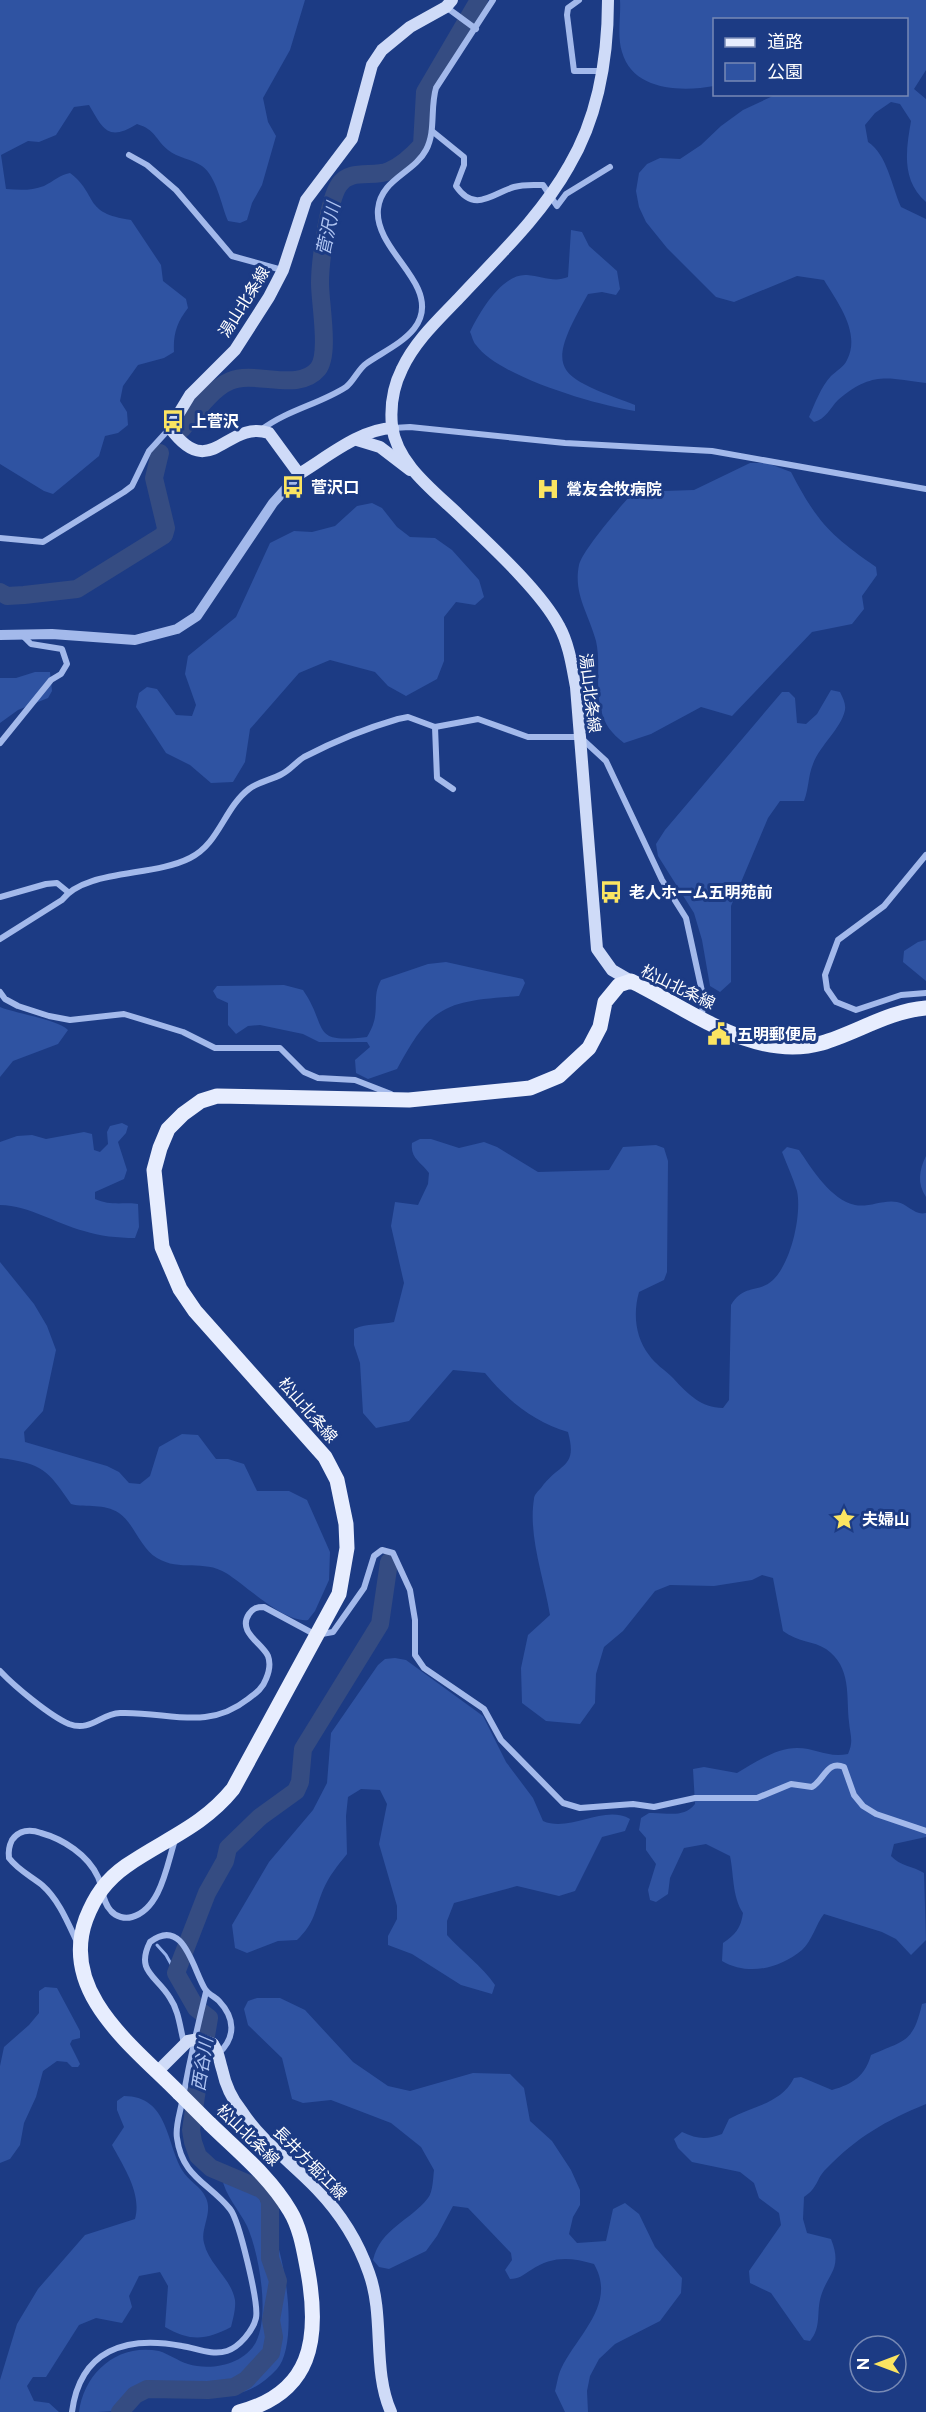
<svg xmlns="http://www.w3.org/2000/svg" width="926" height="2412" font-family="'Public Sans','Noto Sans JP',sans-serif">
  <rect width="100%" height="100%" fill="#1c3b84"/>
  <g fill="#2f53a2">
    <path d="M0 0H305L290 50 263 98 268 122 276 136 262 185 252 203 247 220 240 223 228 221C221 205 217 177 202 166 192 159 178 158 168 150 154 138 156 130 137 124 108 142 103 129 89 105L74 107 56 135 39 142 28 141 1 155 6 189C19 190 31 191 44 186 54 181 59 175 70 173 99 195 82 213 131 220L161 265 163 281 186 299 188 308C177 322 173 334 174 352L164 358 138 365 123 386 120 401 127 412 128 425 118 433 105 436 99 456 53 494 44 491 0 464Z"/>
    <path d="M620 0H926V70L914 89 926 99V202C901 180 906 150 911 121L900 104 891 102 875 113 865 125 868 142C887 154 892 187 901 207L926 219V383C887 378 872 371 838 400 830 408 826 419 814 422L809 417C815 403 821 387 831 376 836 371 844 367 847 360 861 333 838 303 824 280L797 276 734 302 716 297 667 248 646 222 639 207 636 191 639 173 647 164 660 158 680 159 701 145 721 126 743 110 775 95 906 94V20H714V86C682 92 633 91 622 52 617 37 621 16 620 0Z"/>
    <path d="M571 230 582 232 589 246 617 271 620 289 616 295 602 292 588 294C543 373 556 375 635 405V411C596 405 499 377 476 345 473 342 472 336 470 332 479 313 502 273 527 275 542 276 554 283 568 277Z"/>
    <path d="M750 463H767L791 472C817 522 830 535 876 567L877 575 862 596 864 609 852 624 812 632 732 716 701 707 651 734 624 743C611 733 605 725 601 710 595 688 601 663 596 641 589 614 573 594 579 565 582 551 622 504 634 492L694 490Z"/>
    <path d="M372 503 382 508 397 527 410 537 435 538 452 550 479 580 484 597 475 605 456 602 444 617V661L437 679 406 696 388 686 375 672 330 660 299 673 250 729 245 762 233 782 211 783 190 765 166 753 136 707 139 693 147 687 157 689 176 715 192 716 196 705 185 674 188 656 236 617 270 543 294 531 312 532 335 526 357 506Z"/>
    <path d="M35 672H50L52 691 48 698 18 710 0 723V678H16Z"/>
    <path d="M831 690 840 692C843 698 846 704 845 710 841 729 820 745 813 764 808 776 809 788 804 801H780L768 818 731 906V982L720 992 710 986 702 940 694 913 658 856 656 844 665 830 782 692H789L795 698 797 723 806 724 817 714Z"/>
    <path d="M926 940V981L903 962 904 951 918 942Z"/>
    <path d="M446 962 523 979 525 983 519 996C446 1001 432 1004 397 1069L368 1079 356 1073 355 1060 370 1047 367 1042H319L303 1034 260 1025 248 1026 236 1034 228 1025V1003L217 998 213 991 217 986 284 985 303 990C329 1028 309 1044 367 1037 383 1011 370 1000 381 980L428 964Z"/>
    <path d="M0 1007C17 1014 57 1019 68 1030L58 1044 13 1061 0 1077Z"/>
    <path d="M122 1123 128 1126 126 1133 118 1142 127 1170 124 1179 95 1192V1199C110 1206 122 1202 138 1204L139 1227 135 1238C117 1238 100 1236 84 1231 55 1223 30 1206 0 1205V1142L17 1136 32 1135 46 1139 84 1132 92 1134 94 1150 100 1152 108 1144 107 1132 110 1126Z"/>
    <path d="M420 1139H431L459 1148 484 1142 497 1147 538 1172 609 1170 623 1147 656 1145 664 1148 668 1161 667 1272 664 1280 639 1292C633 1313 635 1337 649 1355 655 1364 665 1370 673 1378 688 1394 701 1408 723 1408L729 1400 731 1305C744 1283 758 1294 773 1280 791 1263 802 1215 797 1191 793 1178 787 1165 782 1152L787 1147 799 1150C812 1169 831 1200 855 1205 868 1208 884 1199 897 1202 908 1204 915 1216 926 1213V1837L894 1844 891 1856C900 1866 913 1866 924 1873L926 1940 911 1955 896 1939 882 1932 824 1914C816 1924 812 1941 802 1950 779 1969 748 1976 722 1961L723 1943C735 1935 741 1928 743 1913 732 1896 734 1875 730 1856L706 1844 684 1848 670 1878 668 1894 656 1902 650 1900 648 1890 656 1864 646 1850V1838L639 1830 641 1818 649 1813C666 1812 683 1819 695 1804L693 1769 704 1767 737 1773C754 1763 776 1748 797 1748 816 1748 827 1758 848 1754 854 1741 850 1735 849 1722 846 1696 852 1667 826 1649 814 1641 797 1642 783 1631L773 1578 762 1575 752 1580 714 1586 670 1585 655 1591 623 1631 604 1647 596 1674 595 1703 580 1724 546 1721 522 1703 521 1668 528 1635 550 1615C544 1578 528 1536 534 1499 534 1495 538 1491 541 1488 560 1462 578 1469 568 1432 534 1422 507 1400 485 1373L453 1370 409 1421 376 1428 363 1413 360 1363 354 1345V1329C368 1323 379 1325 394 1322L404 1283 391 1226 395 1202 418 1205 428 1184 429 1173C421 1162 410 1158 412 1143Z"/>
    <path d="M926 1156V1197C917 1184 919 1170 926 1156Z"/>
    <path d="M0 1262 34 1304 47 1326 56 1350 43 1411 24 1432 25 1442 107 1466 119 1472 129 1483 140 1484 150 1476 159 1447 182 1434 198 1435 216 1459H228L244 1464 257 1491H289L307 1500 330 1552 329 1580 315 1611 308 1620C284 1623 247 1586 226 1573 203 1559 180 1572 157 1558 140 1548 134 1523 119 1513 104 1503 87 1508 71 1504 47 1469 43 1464 0 1458Z"/>
    <path d="M395 1658 406 1660 483 1716 506 1762 533 1798 543 1821C570 1833 604 1804 630 1819L625 1831 602 1837 575 1891 559 1896 517 1886 454 1903 447 1921V1935C462 1952 482 1966 495 1985L492 1994 461 1985 412 1954 388 1945V1936L397 1919V1906L379 1844 387 1804 380 1790 361 1789 348 1797 346 1816 347 1854C338 1865 329 1876 323 1890 314 1912 315 1923 297 1940L278 1941 247 1953 235 1948 232 1925 269 1862 313 1810 327 1783 331 1733 378 1665 385 1659Z"/>
    <path d="M45 1987 57 1988 80 2031V2038L72 2040 70 2044 80 2064 78 2067H72L67 2062 57 2061 43 2071 36 2097 24 2123 20 2145 10 2159 0 2163V2066L4 2047 29 2025 39 2013V1991Z"/>
    <path d="M257 1998H280L305 2010 353 2062 388 2086 410 2091 473 2073 510 2074 524 2088 530 2121 552 2141 571 2170 580 2190V2205L573 2217 569 2234 577 2243 606 2241 613 2209 625 2203 639 2214 655 2247 682 2278 681 2293 660 2321 615 2344 599 2359 590 2376 587 2391 588 2412H565L555 2391C557 2384 558 2375 561 2369 578 2334 617 2304 594 2264 570 2257 552 2256 531 2270 523 2275 519 2279 510 2279L505 2270 512 2260 511 2253 468 2208 453 2206 437 2236 426 2251 389 2269 379 2267 373 2260C381 2228 410 2221 428 2198 433 2192 433 2178 434 2170L421 2147 391 2123 331 2100 303 2103 292 2099 282 2058 248 2025 244 2009 248 2001Z"/>
    <path d="M926 2003V2104C885 2121 857 2137 826 2169 816 2179 818 2188 804 2197L803 2219 807 2233 831 2239C843 2269 828 2273 821 2296 816 2312 822 2327 810 2341L804 2340 771 2293 750 2283 749 2271 781 2225 779 2213 759 2198 754 2183 740 2172 692 2162 678 2148 674 2139 682 2132C697 2139 706 2140 722 2134L729 2119C752 2106 781 2104 794 2078L801 2077 832 2090C853 2084 865 2076 871 2055 905 2040 913 2043 922 2004Z"/>
    <path d="M124 2096C168 2096 166 2142 182 2170 188 2181 201 2186 206 2198 213 2213 200 2229 204 2243 209 2265 231 2278 235 2300 236 2308 233 2319 231 2327 206 2340 191 2342 165 2327L168 2286 160 2272 139 2276 129 2296 132 2307 122 2323 96 2318 79 2325 46 2377H33L27 2386 34 2401 49 2403 59 2412H0V2380L17 2324 38 2289 85 2235 135 2219C142 2193 124 2168 112 2145L124 2127 117 2110V2101Z"/>
    <path d="M226 2173C275 2171 307 2336 277 2369 241 2409 203 2392 158 2395 142 2397 130 2407 115 2411 105 2412 90 2412 79 2412 84 2373 117 2343 159 2351 169 2354 178 2361 188 2364 210 2371 244 2365 256 2342 270 2314 259 2253 247 2226 239 2210 225 2195 222 2178Z"/>
  </g>
  <g fill="none" stroke-linecap="round" stroke-linejoin="round">
    <path stroke="#96b2ec" stroke-width="3" d="M157 1945 166 1955 176 1973"/>
    <g stroke="#354c82" stroke-width="18">
      <path d="M182 429C195 413 211 389 230 381 256 370 298 393 318 369 330 354 320 304 320 283 320 263 328 201 339 185 350 168 373 178 389 171 401 166 413 155 422 145L425 92 479 0"/>
      <path d="M0 592 7 596 24 595 77 589 164 535 166 528 154 478 160 453"/>
      <path d="M120 2412 135 2395 147 2389 208 2390 234 2387 246 2380 271 2353 274 2337 271 2320 278 2281 270 2258V2202L267 2194 261 2189 211 2168 198 2156 193 2142 191 2130 196 2096 209 2018 196 2008 176 1973 207 1893 225 1861 228 1848 260 1817 296 1791 300 1782 303 1749 380 1624 389 1562"/>
    </g>
    <g stroke="#a3b9eb" stroke-width="6">
      <path d="M579 0 568 8 567 15 574 71H602"/>
      <path d="M446 7 476 29"/>
      <path d="M432 131 464 157V165L456 186C475 214 493 193 514 187 524 184 533 185 543 185L557 206 566 194 610 167"/>
      <path d="M129 155 147 165 176 190 232 256 282 270"/>
      <path d="M393 428 410 427 565 443 712 451 926 489"/>
      <path d="M261 430C287 410 320 404 346 387 354 381 358 369 367 363 391 346 436 330 418 289 407 264 375 238 378 209 381 179 414 173 426 150 436 132 430 108 436 88L493 0"/>
      <path d="M0 538 43 542 124 492 132 486 149 451 170 428"/>
      <path d="M435 727 437 778 453 789"/>
      <path d="M0 743 51 680 61 674 67 664 62 649 31 644 22 635"/>
      <path d="M926 855 884 906 838 940 825 975 827 989 836 1002 856 1010 901 995 926 993"/>
      <path d="M0 897 46 884 57 883 68 892"/>
      <path d="M0 939 62 900C85 869 153 877 190 858 219 844 224 808 249 789 258 782 271 780 282 774 290 770 296 762 304 757 333 742 367 728 398 719L408 717 435 727 478 719 528 737H580L606 761 662 880 686 918 703 996 702 1018"/>
      <path d="M0 992 5 999 18 1006 49 1016 70 1020 124 1014 183 1032 215 1048H280L304 1072 318 1078 355 1080 391 1094"/>
      <path d="M0 1671C14 1686 50 1716 69 1724 91 1732 100 1714 120 1713 168 1711 206 1732 248 1699 256 1693 263 1688 266 1679 269 1672 271 1664 268 1656 262 1643 237 1632 249 1614 253 1608 257 1607 264 1607L316 1635 333 1632 364 1588 374 1556 382 1550 393 1553 410 1590 415 1620V1655L424 1668 484 1709 501 1740 563 1803 580 1808 633 1804 654 1807 695 1798H757L791 1784 812 1787C825 1779 827 1760 844 1767L854 1795 863 1806 876 1814 926 1831"/>
      <path d="M77 1942C68 1923 59 1900 42 1885 31 1876 18 1870 9 1858 8 1851 9 1846 12 1840 19 1830 30 1829 41 1833 63 1839 88 1855 98 1877 103 1888 102 1902 111 1911 116 1917 125 1919 132 1917 161 1909 167 1864 175 1840"/>
      <path d="M184 2043C180 2028 179 2011 170 1998 157 1976 135 1972 150 1942 184 1916 193 1970 205 1989 208 1994 215 1997 219 2001 235 2018 236 2037 219 2053"/>
      <path d="M72 2412C80 2350 126 2335 182 2346 196 2348 212 2356 227 2351 239 2347 253 2331 256 2318 259 2303 239 2220 230 2209 209 2183 182 2177 177 2138 175 2127 180 2113 182 2102 189 2065 197 2028 206 1992"/>
    </g>
    <path stroke="#a3b9eb" stroke-width="10" d="M0 635 52 634 135 640 177 629 197 616 273 503 299 474"/>
    <g stroke="#cfdbf8" stroke-width="12">
      <path d="M608 0C608 56 598 117 569 166 541 216 497 257 459 298 438 320 415 341 402 369 393 387 390 406 392 426 397 464 433 490 459 515 488 543 541 591 559 626 569 644 572 666 576 687L597 949 612 970 631 981"/>
      <path d="M393 428C360 429 326 458 299 474L269 433C226 419 211 484 170 428L190 395 235 350 269 297 283 270 306 200 352 139 372 65 382 50 410 27 446 7 452 0"/>
      <path d="M357 440 380 447 410 470"/>
      <path d="M213 2044C219 2052 219 2060 222 2069 225 2083 232 2099 241 2110 261 2141 291 2162 317 2189 340 2213 358 2241 369 2273 385 2317 372 2370 391 2412"/>
      <path d="M158 2071 188 2041"/>
    </g>
    <g stroke="#e7edfe" stroke-width="15">
      <path d="M179 2093C134 2047 59 1993 86 1919 95 1896 106 1880 126 1866 165 1839 202 1827 233 1789L339 1594 347 1548 346 1524 337 1480 325 1457 195 1311 180 1289 162 1247 154 1170 160 1148 168 1129 183 1114 201 1101 217 1096 409 1100 530 1088 559 1076 589 1048 600 1027 605 1002 619 985 631 981C689 1009 754 1062 822 1043 856 1033 889 1011 926 1008"/>
      <path d="M210 2124C239 2152 270 2177 290 2211 301 2229 304 2252 308 2272 320 2339 312 2393 239 2412"/>
    </g>
    <path stroke="#cfdbf8" stroke-width="12" d="M188 2041 199 2039 213 2044"/>
    <path stroke="#e7edfe" stroke-width="15" d="M179 2093 210 2124"/>
  </g>
  <defs>
    <g id="bus-bare" transform="scale(1.8)"><path d="M-5-6H5V4H4V6H2V4H-2V6H-4V4H-5ZM-3.5-4V0h7V-4ZM-3.5 1.2v1.5H-2V1.2ZM2 1.2v1.5H3.5V1.2Z" fill="#fbe461" stroke="#1c3b84" stroke-width="2.5" paint-order="stroke"/></g>
    <g id="hospital-bare" transform="scale(1.8)"><path d="M-5-5h3v3.5h4V-5h3V5h-3V1.5h-4V5h-3Z" fill="#fbe461" stroke="#1c3b84" stroke-width="2.5" paint-order="stroke"/></g>
    <g id="civic-bare" transform="scale(1.8)"><path d="M-.6-6.5H3V-4.5H.6V-3L4-1V1h2V6H-6V1h2V-1L-.6-3ZM-1.2 2.5V6h2.4V2.5Z" fill="#fbe461" stroke="#1c3b84" stroke-width="2.5" paint-order="stroke"/></g>
    <g id="sight-bare" transform="scale(1.8)"><path d="M0-6L1.8-2.2L6-1.7L2.9 1.2L3.7 5.4L0 3.3L-3.7 5.4L-2.9 1.2L-6-1.7L-1.8-2.2Z" fill="#fbe461" stroke="#1c3b84" stroke-width="2.5" paint-order="stroke"/></g>
  </defs>
  <g fill-rule="evenodd">
    <use href="#bus-bare" x="173" y="421"/>
    <use href="#bus-bare" x="293" y="487"/>
    <use href="#hospital-bare" x="548" y="489"/>
    <use href="#bus-bare" x="611" y="892"/>
    <use href="#civic-bare" x="719" y="1034"/>
    <use href="#sight-bare" x="844" y="1519"/>
  </g>
  <g text-anchor="middle" dominant-baseline="central" stroke-width="6" stroke-linejoin="round" paint-order="stroke">
    <g font-size="16" fill="#fff" stroke="#1c3b84">
      <text transform="translate(244 302) rotate(-58)">湯山北条線</text>
      <text transform="translate(590 693) rotate(83)">湯山北条線</text>
      <text transform="translate(678 987) rotate(26)">松山北条線</text>
      <text transform="translate(308 1410) rotate(49)">松山北条線</text>
      <text transform="translate(248 2135) rotate(44)">松山北条線</text>
      <text transform="translate(310 2163) rotate(45)">長井方堀江線</text>
    </g>
    <g font-size="16" font-weight="bold" fill="#fff" stroke="#1c3b84" text-anchor="start">
      <text x="191" y="421">上菅沢</text>
      <text x="311" y="487">菅沢口</text>
      <text x="566" y="489">鶯友会牧病院</text>
      <text x="629" y="892">老人ホーム五明苑前</text>
      <text x="737" y="1034">五明郵便局</text>
      <text x="862" y="1519">夫婦山</text>
    </g>
    <g font-size="18" font-style="italic" fill="#afc4f2" stroke="#1c3b84">
      <text transform="translate(328 229) rotate(-78)">菅沢川</text>
      <text transform="translate(202 2064) rotate(-81)">西谷川</text>
    </g>
  </g>
  <rect x="713" y="18" width="195" height="78" fill="#1c3b84" stroke="#7789b5" stroke-width="1.5"/>
  <rect x="725" y="38" width="30" height="9" fill="#e7edfe" stroke="#7789b5" stroke-width="1.5"/>
  <text x="767" y="48" font-size="18" fill="#ffffff">道路</text>
  <rect x="725" y="63" width="30" height="18" fill="#2f53a2" stroke="#7789b5" stroke-width="1.5"/>
  <text x="767" y="78" font-size="18" fill="#ffffff">公園</text>
  <g transform="translate(878 2364) rotate(270)"><circle r="28" fill="#1c3b84" stroke="#7789b5" stroke-width="1.5"/>
  <path d="M0-4.5L10 22L0 15L-10 22Z" fill="#fbe461"/>
  <text y="-9" font-size="16" font-weight="bold" text-anchor="middle" fill="#ffffff">N</text>
  </g>
</svg>
